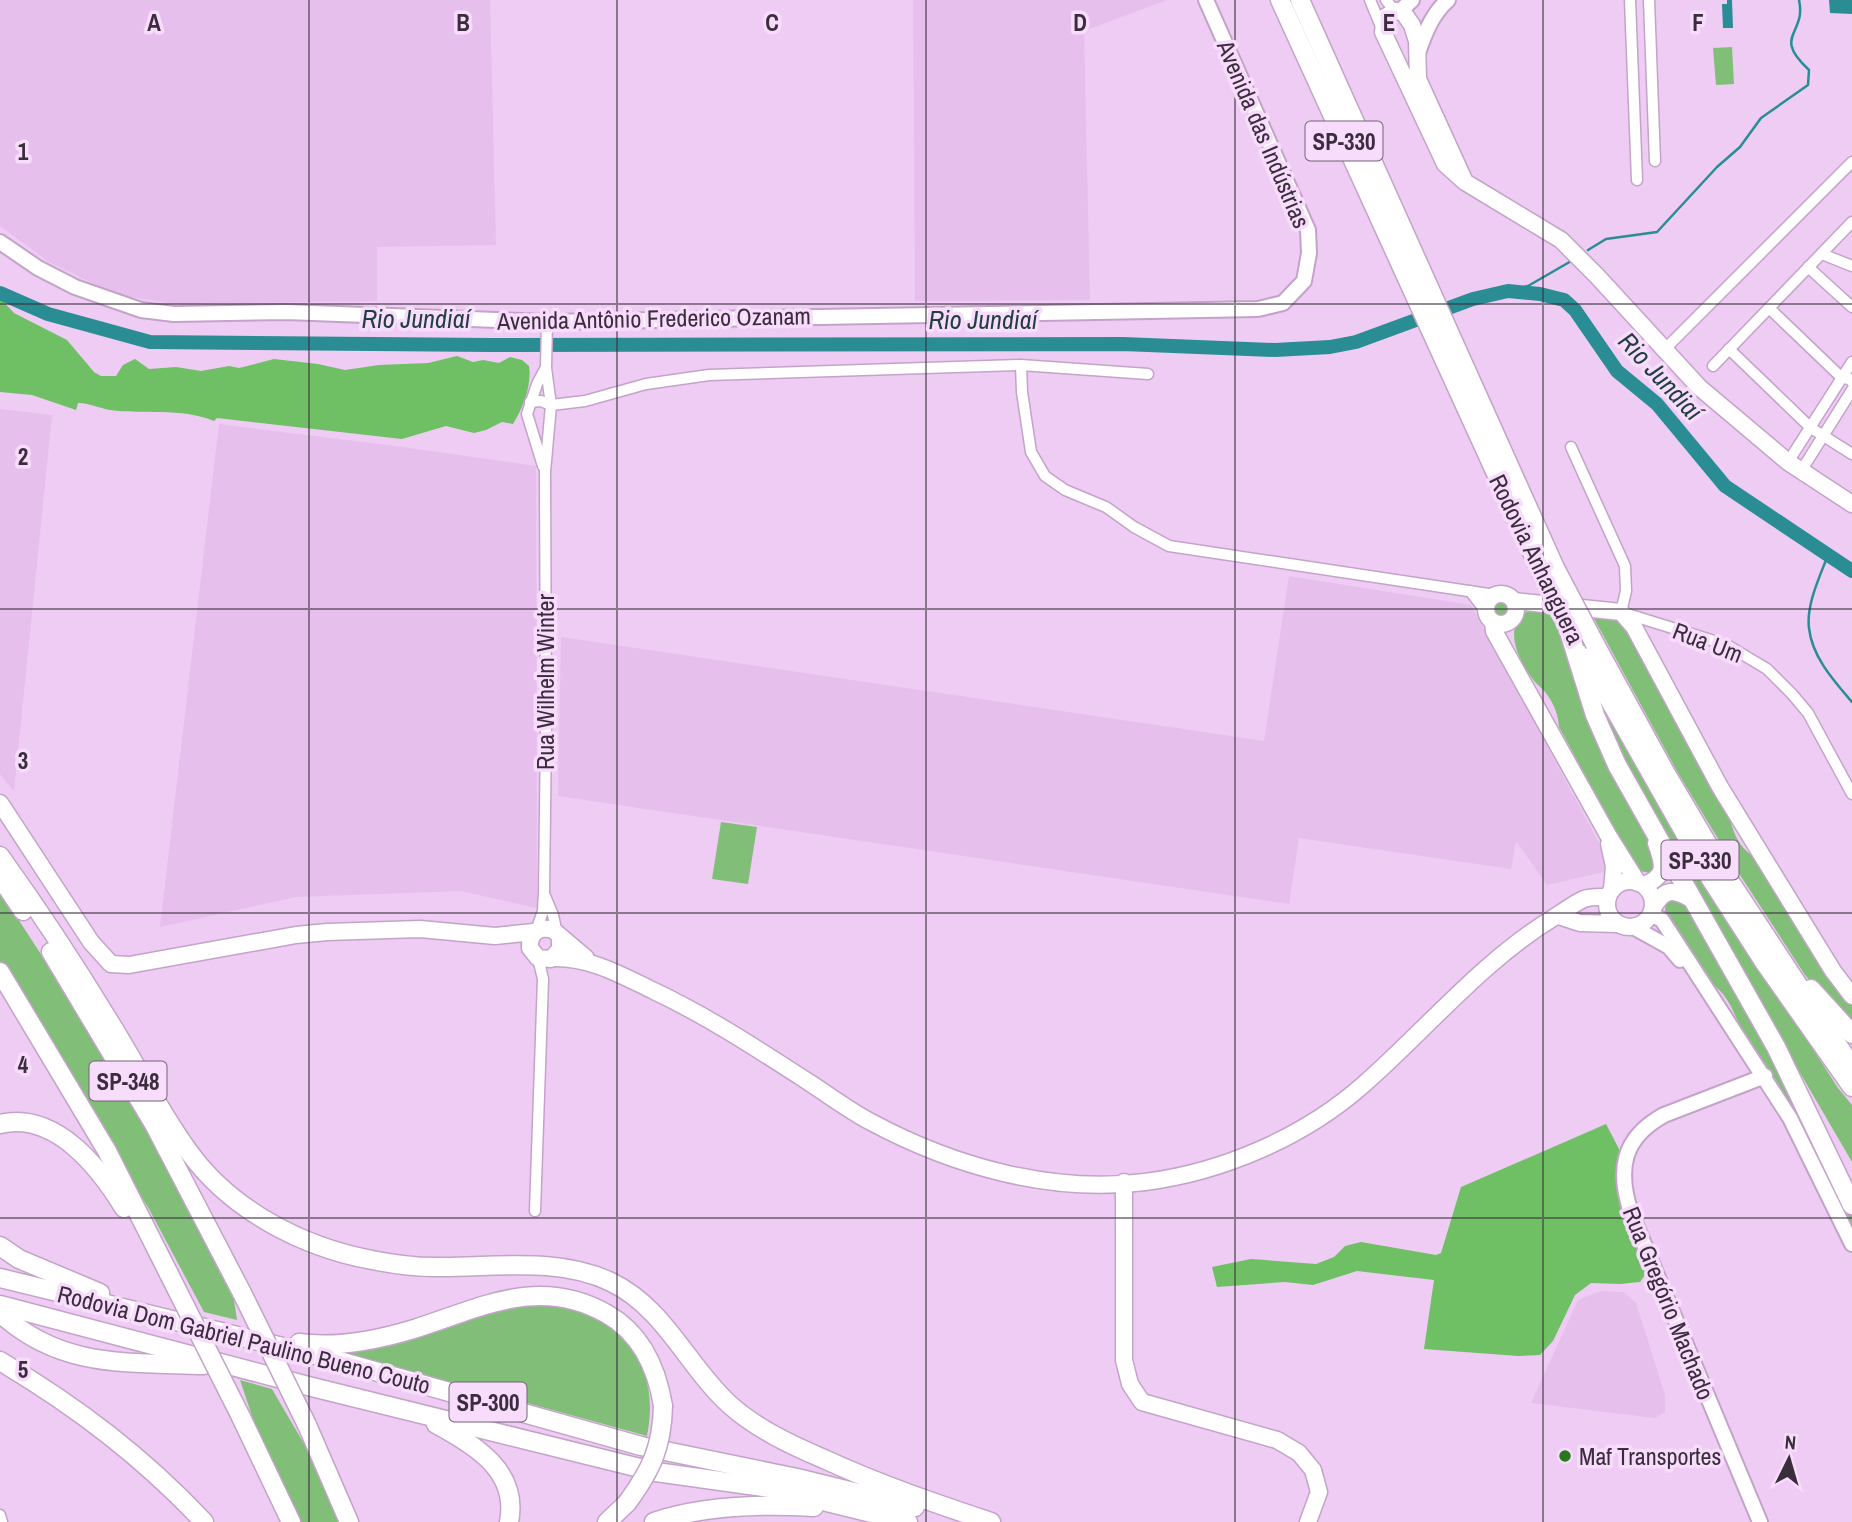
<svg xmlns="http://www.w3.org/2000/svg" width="1852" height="1522" font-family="'Archivo Narrow',sans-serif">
  <rect width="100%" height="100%" fill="#eeccf4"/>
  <g fill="#e6bfec">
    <path d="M0 0H490L496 245 377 247V301L173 304 115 294 49 262 0 226Z"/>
    <path d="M913 0H1167L1084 31 1090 300 915 301Z"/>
    <path d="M0 409 52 415 14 791 0 774Z"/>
    <path d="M219 424 395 446 536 466 537 908 461 891 296 897 160 927Z"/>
    <path d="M1289 576 1471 605 1605 854 1604 872 1547 885 1516 841 1511 869 1299 838 1289 904 558 796 561 637 1264 741Z"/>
    <path d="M1601 1291 1623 1292 1636 1303 1665 1395V1412L1655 1418 1531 1403 1578 1300Z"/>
  </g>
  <g fill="#81bf78">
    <path d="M1732 47 1734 84 1716 85 1713 48Z"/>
    <circle cx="1502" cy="609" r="9"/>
    <path d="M1546 606 1564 641 1652 842 1657 865 1651 873 1639 871 1634 865 1559 727C1558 715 1555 706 1548 696 1545 691 1541 688 1537 684 1524 670 1506 638 1518 621 1525 610 1534 607 1546 606Z"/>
    <path d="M1591 613 1612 616 1622 621 1729 812C1732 832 1739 849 1758 859L1831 977 1852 1005V1029L1805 975 1740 875 1678 773Z"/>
    <path d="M1597 697 1684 848 1838 1088 1852 1105V1162L1630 781Z"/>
    <path d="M721 822 757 827 748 884 712 879Z"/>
    <path d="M0 891 86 1024 141 1120 234 1300 237 1320 204 1312 149 1209 0 963Z"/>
    <path d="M1684 899 1719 957 1842 1193 1852 1215V1227C1830 1176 1802 1126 1774 1077 1764 1060 1750 1045 1741 1028 1732 1010 1729 996 1711 983L1667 918 1665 911 1666 900Z"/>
    <path d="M540 1296C554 1301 598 1310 607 1318 612 1322 617 1329 621 1335 647 1365 655 1396 647 1436L319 1346Z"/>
    <path d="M240 1380 272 1389 310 1454 338 1522H298L253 1419Z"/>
  </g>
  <g fill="#6fbf65">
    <path d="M0 298 14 313 67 340 94 372 101 376H116L123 365 135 359 149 369 176 367 201 371 229 366 239 368 274 359 318 364 345 370 379 365 428 363 457 356 473 362 483 360 499 363 510 357 522 360 529 366C532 385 523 408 513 424L502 422 486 430 474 433 446 426 402 439 217 418 214 421C180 407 143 415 110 410 99 408 89 403 78 403L76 410 32 395 0 392Z"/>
    <path d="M1606 1124 1619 1149 1617 1193 1636 1234 1647 1272 1640 1282 1620 1284 1591 1283 1575 1295 1553 1341 1540 1355 1518 1356 1424 1349 1434 1280 1357 1271 1313 1285 1285 1282 1217 1287 1212 1267 1251 1259 1316 1264 1334 1257 1345 1246 1361 1242 1436 1255 1441 1253 1461 1187Z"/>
  </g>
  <g fill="#298d93">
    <path d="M1727 0H1732L1733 28H1723L1722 4H1727Z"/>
    <path d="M1829 0H1852V14L1830 13Z"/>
  </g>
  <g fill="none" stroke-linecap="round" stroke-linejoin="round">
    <g stroke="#298d93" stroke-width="2.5">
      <path d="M1588 250 1606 239 1657 232 1717 167 1740 147 1761 118 1808 85 1809 70C1771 35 1807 35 1799 0"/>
      <path d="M1508 291 1528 286 1573 260"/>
      <path d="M1828 555C1820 576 1806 605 1809 628 1812 657 1834 681 1852 702"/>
    </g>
    <path stroke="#298d93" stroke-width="14" d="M0 293 48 314 150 342 491 345 1123 344 1275 350 1330 347 1356 342 1473 299 1508 291 1540 294 1564 300 1575 310 1617 371 1657 404 1725 486 1852 571"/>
    <g stroke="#c4a3c9" stroke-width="13">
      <g id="street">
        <path d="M1370 0 1382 29"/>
        <path d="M1386 0 1395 11"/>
        <path d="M1630 0 1637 180"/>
        <path d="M1649 0 1655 161"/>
        <path d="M1822 254 1852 266"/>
        <path d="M1808 267 1852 307"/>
        <path d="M1769 308 1842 378 1850 379 1852 382"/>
        <path d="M1729 349 1811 428 1852 454"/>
        <path d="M1664 350 1852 162"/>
        <path d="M1021 365 1022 392 1031 452 1045 476 1065 490 1106 507 1134 527 1169 546 1495 595"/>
        <path d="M1713 366 1852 222"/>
        <path d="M530 402 541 401 551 405 585 401 646 384 709 375 1021 365 1148 374"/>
        <path d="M1571 447 1625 566 1626 591 1621 612 1727 645 1767 669 1792 694 1808 713 1852 794"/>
        <path d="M1788 462 1852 362"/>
        <path d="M543 466 527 414 537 384 545 369"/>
        <path d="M1801 471 1852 390"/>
        <path d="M1470 591 1486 612"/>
        <path d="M545 896 553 915 557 934"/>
        <path d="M536 931 543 911 544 892 546 729 545 472 551 405 546 368 547 322"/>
        <path d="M535 1211 543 979 538 958"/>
        <path d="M0 1515 2 1522"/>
      </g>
    </g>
    <g stroke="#c4a3c9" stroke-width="18">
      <g id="secondary">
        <path d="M1400 11 1412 0"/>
        <path d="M1418 53C1425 33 1432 14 1448 0"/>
        <path d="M0 242 38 268 75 287 141 310 174 314 286 312 547 322 1258 309 1283 303 1304 281 1309 253 1308 230 1206 0"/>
        <path d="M1651 914 1662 920 1790 1118 1852 1244"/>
        <path d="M1633 927 1669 947 1680 960"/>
        <path d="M1760 1522 1631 1213C1617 1170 1622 1138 1664 1115L1765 1076"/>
      </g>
    </g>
    <g stroke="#c4a3c9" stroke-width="19">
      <g id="primary">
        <path d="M1465 182 1418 79 1417 41 1412 25 1403 12 1395 11 1385 17 1383 32 1445 164 1465 182 1561 240 1597 276 1699 387 1788 462 1852 504"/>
        <circle cx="1501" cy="609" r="15"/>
        <path d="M1514 601 1621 612 1634 627 1720 787 1833 971 1852 996"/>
        <path d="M1493 622 1494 631 1608 835 1638 883"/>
        <path d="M0 803 91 942 111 964 129 965 296 935 327 932 420 929 495 936 534 932"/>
        <path d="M1609 844 1614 866 1612 890"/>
        <circle cx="1630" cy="904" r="23"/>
        <path d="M1644 885C1667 876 1664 865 1656 843"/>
        <path d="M1653 908C1665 887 1674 889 1693 900"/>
        <path d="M1558 916 1580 923 1618 924"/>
        <path d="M560 938V949L551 959 538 958 530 948C529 933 539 926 553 930L586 958"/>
        <path d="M553 958C590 957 621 975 654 991 709 1017 759 1050 810 1083 830 1096 850 1111 871 1122 953 1166 1051 1194 1145 1182 1223 1172 1304 1137 1363 1085 1426 1030 1481 962 1553 918 1563 912 1573 904 1584 899 1591 896 1600 897 1608 897"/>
        <path d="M1124 1182V1360L1130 1384 1142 1402 1277 1440 1299 1453 1313 1470 1319 1492 1308 1522"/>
      </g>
    </g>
    <g stroke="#c4a3c9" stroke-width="21">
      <g id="highway">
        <path d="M1280 0 1541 572"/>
        <path d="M1300 0 1555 568"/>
        <path d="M1566 622 1595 715 1617 765 1776 1047 1852 1205"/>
        <path d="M1595 644 1664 770 1727 877 1852 1067"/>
        <path d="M1584 655 1712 881 1764 962 1852 1087"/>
        <path d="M0 856C38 909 75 965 109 1021 136 1064 159 1111 189 1152 231 1210 302 1247 372 1260 392 1264 414 1267 435 1267 493 1268 557 1256 611 1282 665 1308 687 1366 730 1405 757 1429 791 1445 824 1459 878 1484 934 1503 991 1522"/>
        <path d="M0 877 23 911"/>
        <path d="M51 952 155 1126 242 1293"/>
        <path d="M0 972 107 1151 169 1274"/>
        <path d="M1811 989 1852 1034"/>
        <path d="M0 1124C55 1111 99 1167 124 1208"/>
        <path d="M0 1246 19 1259 100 1293"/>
        <path d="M0 1278 332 1359 641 1446 797 1478 915 1507"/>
        <path d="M0 1305 312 1387 656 1472 770 1488 908 1522"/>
        <path d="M0 1313C61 1369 127 1362 204 1365"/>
        <path d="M299 1343C337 1348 378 1340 414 1329 481 1308 539 1275 607 1314 642 1334 657 1369 663 1406"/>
        <path d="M0 1361C77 1407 143 1457 204 1522"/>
        <path d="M241 1417 291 1522"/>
        <path d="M436 1424C475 1445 519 1471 509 1522"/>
        <path d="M307 1425 349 1522"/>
        <path d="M607 1522 627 1503"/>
        <path d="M654 1522C704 1505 762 1504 814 1507"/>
      </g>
    </g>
    <use href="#street" stroke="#fff" stroke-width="10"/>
    <use href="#secondary" stroke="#fff" stroke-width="14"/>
    <use href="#primary" stroke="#fff" stroke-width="16"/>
    <use href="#highway" stroke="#fff" stroke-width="18"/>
    <g stroke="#c4a3c9" stroke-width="21" stroke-linecap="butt">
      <g id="highway-bridge">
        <path d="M1555 568 1595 644"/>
        <path d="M1541 572 1566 622"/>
        <path d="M169 1274 241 1417"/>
        <path d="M242 1293 307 1425"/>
        <path d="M627 1503C651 1470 662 1448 663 1406"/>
      </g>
    </g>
    <use href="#highway-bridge" stroke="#fff" stroke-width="18"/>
  </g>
  <path fill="none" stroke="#3b2d3d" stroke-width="2" stroke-opacity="0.55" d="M309 0V1522M617 0V1522M926 0V1522M1235 0V1522M1543 0V1522M0 304H1852M0 609H1852M0 913H1852M0 1218H1852"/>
  <circle fill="#29771f" stroke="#f7dcfc" stroke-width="2.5" cx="1565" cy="1456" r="7"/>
  <g text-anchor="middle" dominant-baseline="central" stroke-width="7" stroke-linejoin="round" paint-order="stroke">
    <g fill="#f7dcfc" stroke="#736276" stroke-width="2">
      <rect x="1305.5" y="121.5" width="77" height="39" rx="5"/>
      <rect x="1661.5" y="840.5" width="77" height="39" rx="5"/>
      <rect x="89.5" y="1061.5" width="77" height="39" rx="5"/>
      <rect x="449.5" y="1382.5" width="77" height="39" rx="5"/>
    </g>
    <g font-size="23" font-weight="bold" fill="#3b2d3d">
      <text x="1344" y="141">SP-330</text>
      <text x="1700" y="860">SP-330</text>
      <text x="128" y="1081">SP-348</text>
      <text x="488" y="1402">SP-300</text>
    </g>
    <g font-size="24" fill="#3b2d3d" stroke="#f7dcfc">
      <text transform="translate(1264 134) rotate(67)">Avenida das Indústrias</text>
      <text transform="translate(654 318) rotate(-1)">Avenida Antônio Frederico Ozanam</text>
      <text transform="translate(1537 559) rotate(64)">Rodovia Anhanguera</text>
      <text transform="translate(1708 642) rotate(21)">Rua Um</text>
      <text transform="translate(545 682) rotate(-90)">Rua Wilhelm Winter</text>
      <text transform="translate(1669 1303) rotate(68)">Rua Gregório Machado</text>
      <text transform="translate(244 1339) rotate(14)">Rodovia Dom Gabriel Paulino Bueno Couto</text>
    </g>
    <g font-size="24" fill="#3b2d3d" stroke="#f7dcfc" text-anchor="start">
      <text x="1579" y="1456">Maf Transportes</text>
    </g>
    <g font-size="26" font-style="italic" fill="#213f41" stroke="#f7dcfc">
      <text x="416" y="318">Rio Jundiaí</text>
      <text x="983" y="319">Rio Jundiaí</text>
      <text transform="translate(1661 376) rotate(47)">Rio Jundiaí</text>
    </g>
  </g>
  <g font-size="23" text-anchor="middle" font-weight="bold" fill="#3b2d3d" stroke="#f7dcfc" stroke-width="7" stroke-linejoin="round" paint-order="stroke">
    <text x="154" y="31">A</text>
    <text x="463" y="31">B</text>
    <text x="772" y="31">C</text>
    <text x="1080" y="31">D</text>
    <text x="1389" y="31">E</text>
    <text x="1698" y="31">F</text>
    <text x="23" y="160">1</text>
    <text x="23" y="465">2</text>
    <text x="23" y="769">3</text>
    <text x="23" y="1073">4</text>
    <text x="23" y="1378">5</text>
  </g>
  <g transform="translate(1789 1459) rotate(5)" stroke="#f7dcfc" stroke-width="5" paint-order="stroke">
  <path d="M0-5L12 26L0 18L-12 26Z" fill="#3b2d3d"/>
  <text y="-10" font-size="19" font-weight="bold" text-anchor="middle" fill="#3b2d3d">N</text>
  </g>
</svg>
